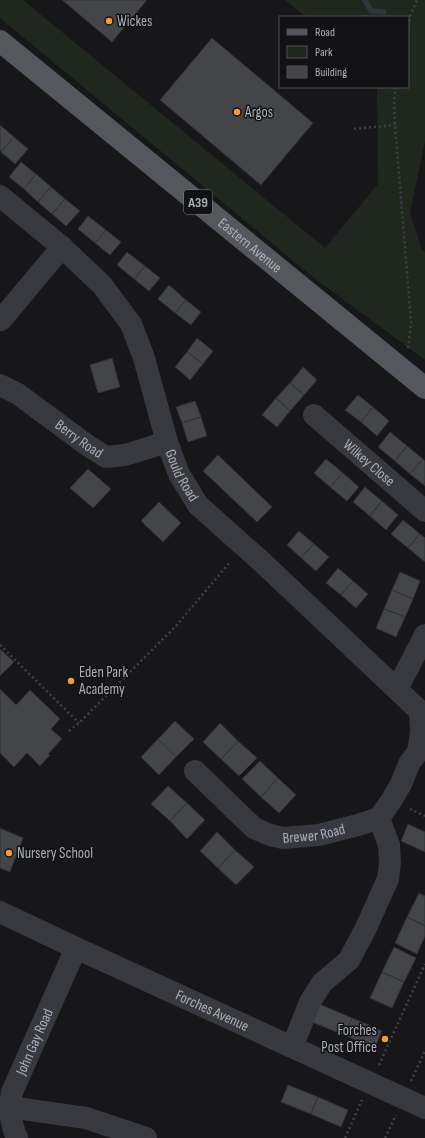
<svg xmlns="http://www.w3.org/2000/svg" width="425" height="1138" font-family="'Sofia Sans Condensed',sans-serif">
  <rect width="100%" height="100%" fill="#171719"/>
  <path fill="#1f271f" d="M0 0H23L325 248 378 184 377 87H408V17H306L285 0H425V141L410 213 422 250 425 252V360L314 278 0 18Z"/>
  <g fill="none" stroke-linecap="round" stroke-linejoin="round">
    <path stroke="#2d373d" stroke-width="5.5" d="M365 0 371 11 384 12"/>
  </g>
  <g fill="#434549" stroke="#313135">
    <path d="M62 0H147L112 42Z"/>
    <path d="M212 38 313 123 261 185 160 100Z"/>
    <path d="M0 125 14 137 1 152 0 150Z"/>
    <path d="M14 137 28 149 15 164 1 152Z"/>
    <path d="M21 162 36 174 24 189 9 177Z"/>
    <path d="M36 174 51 187 38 202 24 189Z"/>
    <path d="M51 187 65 199 52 214 38 202Z"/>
    <path d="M65 199 80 211 66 226 52 214Z"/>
    <path d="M88 216 106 230 95 243 78 229Z"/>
    <path d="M106 230 121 242 110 255 95 243Z"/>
    <path d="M127 252 145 266 134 279 117 265Z"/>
    <path d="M145 266 160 278 149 291 134 279Z"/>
    <path d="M169 285 186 300 175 313 158 299Z"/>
    <path d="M186 300 201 312 191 325 175 313Z"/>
    <path d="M197 338 213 351 203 364 187 352Z"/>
    <path d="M187 352 203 364 190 380 175 367Z"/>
    <path d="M112 358 120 387 98 393 90 365Z"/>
    <path d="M303 367 317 380 304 395 290 383Z"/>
    <path d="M290 383 304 395 290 411 276 398Z"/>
    <path d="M358 395 373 407 361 422 345 410Z"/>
    <path d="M276 398 290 411 277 427 262 415Z"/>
    <path d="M195 401 201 417 182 423 176 407Z"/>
    <path d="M373 407 389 421 377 436 361 422Z"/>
    <path d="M201 417 207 436 188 442 182 423Z"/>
    <path d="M390 432 407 446 395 461 378 447Z"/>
    <path d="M407 446 423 459 410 474 395 461Z"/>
    <path d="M218 455 272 507 257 522 203 471Z"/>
    <path d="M326 459 343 473 330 487 314 473Z"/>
    <path d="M423 459 425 461V486L410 474Z"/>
    <path d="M88 469 111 489 93 508 70 488Z"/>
    <path d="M343 473 359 487 347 501 330 487Z"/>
    <path d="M365 487 382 501 370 516 353 502Z"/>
    <path d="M382 501 398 515 386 530 370 516Z"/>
    <path d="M159 502 181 523 163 542 141 521Z"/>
    <path d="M403 520 420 534 408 548 391 534Z"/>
    <path d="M299 531 314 544 301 558 287 545Z"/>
    <path d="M420 534 425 538V562L408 548Z"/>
    <path d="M314 544 329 557 316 571 301 558Z"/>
    <path d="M338 568 353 581 341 595 326 583Z"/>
    <path d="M400 572 420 581 413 599 392 590Z"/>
    <path d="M353 581 368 594 356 608 341 595Z"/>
    <path d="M392 590 413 599 405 617 384 609Z"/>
    <path d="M384 609 405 617 396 637 376 628Z"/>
    <path d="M0 649 14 662 0 676Z"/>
    <path d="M0 689 16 705 30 690 60 719 51 729 62 739 48 754 50 755 40 766 27 753 14 767 0 753Z"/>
    <path d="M175 721 194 739 176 757 158 739Z"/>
    <path d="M220 723 238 741 221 759 203 742Z"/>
    <path d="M158 739 176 757 159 775 141 757Z"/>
    <path d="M238 741 257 758 239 776 221 759Z"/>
    <path d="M260 761 278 778 261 797 242 779Z"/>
    <path d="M278 778 296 795 279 813 261 797Z"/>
    <path d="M168 786 187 803 170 821 151 804Z"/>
    <path d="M187 803 205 820 187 839 170 821Z"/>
    <path d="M408 824 425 832V852L401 841Z"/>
    <path d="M0 828 23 838 10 872 0 868Z"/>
    <path d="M217 832 235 850 218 868 200 851Z"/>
    <path d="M235 850 254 867 236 885 218 868Z"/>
    <path d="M419 893 425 896V926L407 917Z"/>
    <path d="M407 917 425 926V936L417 954 395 943Z"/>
    <path d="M394 947 416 958 404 982 382 972Z"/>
    <path d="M382 972 404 982 392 1008 370 998Z"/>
    <path d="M319 1004 352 1018 344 1035 312 1022Z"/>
    <path d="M352 1018 382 1031 375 1048 344 1035Z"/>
    <path d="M288 1085 318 1097 311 1114 281 1102Z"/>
    <path d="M318 1097 348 1110 341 1127 311 1114Z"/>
  </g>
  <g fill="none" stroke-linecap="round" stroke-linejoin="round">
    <g stroke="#3e4045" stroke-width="2.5" stroke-dasharray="2 3" stroke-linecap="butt">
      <path d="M408 26 411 14 417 0"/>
      <path d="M396 87 394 100 395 125 411 322 408 350"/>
      <path d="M354 129 395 125"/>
      <path d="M0 645 79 723"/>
      <path d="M69 731 79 723 175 627 231 561"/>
      <path d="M410 809 425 816"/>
      <path d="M379 1065 425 964"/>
      <path d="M411 1081 425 1051"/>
      <path d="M345 1138 362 1100"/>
      <path d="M385 1138 396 1115"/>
    </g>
    <g stroke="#38393e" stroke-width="22">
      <path id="s1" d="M0 196 62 247 102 285 131 324 144 358 167 442 179 474 198 505 263 563 425 716"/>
      <path d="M1 320 62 247"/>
      <path id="s2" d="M0 385 18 394 87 445 106 457 125 455 167 442"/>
      <path id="s3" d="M314 415 425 511"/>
      <path d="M397 689 425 635"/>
      <path id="s4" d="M195 771 254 828 270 835 283 838 319 835 358 825 379 818 391 801 401 784 410 762 418 752 421 732 420 711"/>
      <path id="s5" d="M0 912 76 948 425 1108"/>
      <path d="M292 1047 299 1030 310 1002 322 983 349 960 365 930 388 879 390 863 389 845 379 818"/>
      <path d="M9 1107 86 1118 146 1138"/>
      <path id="s6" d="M17 1138C10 1122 9 1110 12 1092L76 948"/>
    </g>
    <path stroke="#54575d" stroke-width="22" id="s7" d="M0 41 425 388"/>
  </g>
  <g fill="#f29c36" stroke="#121214" stroke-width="1.5">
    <circle cx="109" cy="21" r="4"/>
    <circle cx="237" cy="112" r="4"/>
    <circle cx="71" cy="681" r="4"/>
    <circle cx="9" cy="853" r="4"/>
    <circle cx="385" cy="1039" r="4"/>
  </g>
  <g text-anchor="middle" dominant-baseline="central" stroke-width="3" stroke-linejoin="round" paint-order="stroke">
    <rect fill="#121214" stroke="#7c8088" stroke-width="1" x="184" y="190" width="28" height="24" rx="3"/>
    <g font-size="14" font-weight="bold" fill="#a9afb9">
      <text x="198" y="202">A39</text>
    </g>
    <g font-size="15" fill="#a9afb9" stroke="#121214" text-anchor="start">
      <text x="117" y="21">Wickes</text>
      <text x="245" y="112">Argos</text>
      <text x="79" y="672">Eden Park<tspan x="79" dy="17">Academy</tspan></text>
      <text x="17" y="853">Nursery School</text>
      <text x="377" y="1030" text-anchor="end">Forches<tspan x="377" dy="17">Post Office</tspan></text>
    </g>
    <g font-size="15" fill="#a9afb9" stroke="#121214">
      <text stroke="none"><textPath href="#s7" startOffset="323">Eastern Avenue</textPath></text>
      <text stroke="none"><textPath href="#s2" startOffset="96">Berry Road</textPath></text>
      <text stroke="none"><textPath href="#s3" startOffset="73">Wilkey Close</textPath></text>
      <text stroke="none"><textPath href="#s1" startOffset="344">Gould Road</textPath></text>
      <text stroke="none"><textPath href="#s4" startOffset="144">Brewer Road</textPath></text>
      <text stroke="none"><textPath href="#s5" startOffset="234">Forches Avenue</textPath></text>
      <text stroke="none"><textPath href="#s6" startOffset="102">John Gay Road</textPath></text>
    </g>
  </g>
  <rect x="279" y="16" width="130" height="72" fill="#121214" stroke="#4e5156"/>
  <rect x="287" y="29" width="20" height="6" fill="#54575d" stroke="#4e5156"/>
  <text x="315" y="36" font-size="12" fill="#a9afb9">Road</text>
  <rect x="287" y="46" width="20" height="12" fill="#1f271f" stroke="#4e5156"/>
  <text x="315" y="56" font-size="12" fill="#a9afb9">Park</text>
  <rect x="287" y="66" width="20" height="12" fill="#434549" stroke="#4e5156"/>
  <text x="315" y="76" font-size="12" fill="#a9afb9">Building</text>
</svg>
